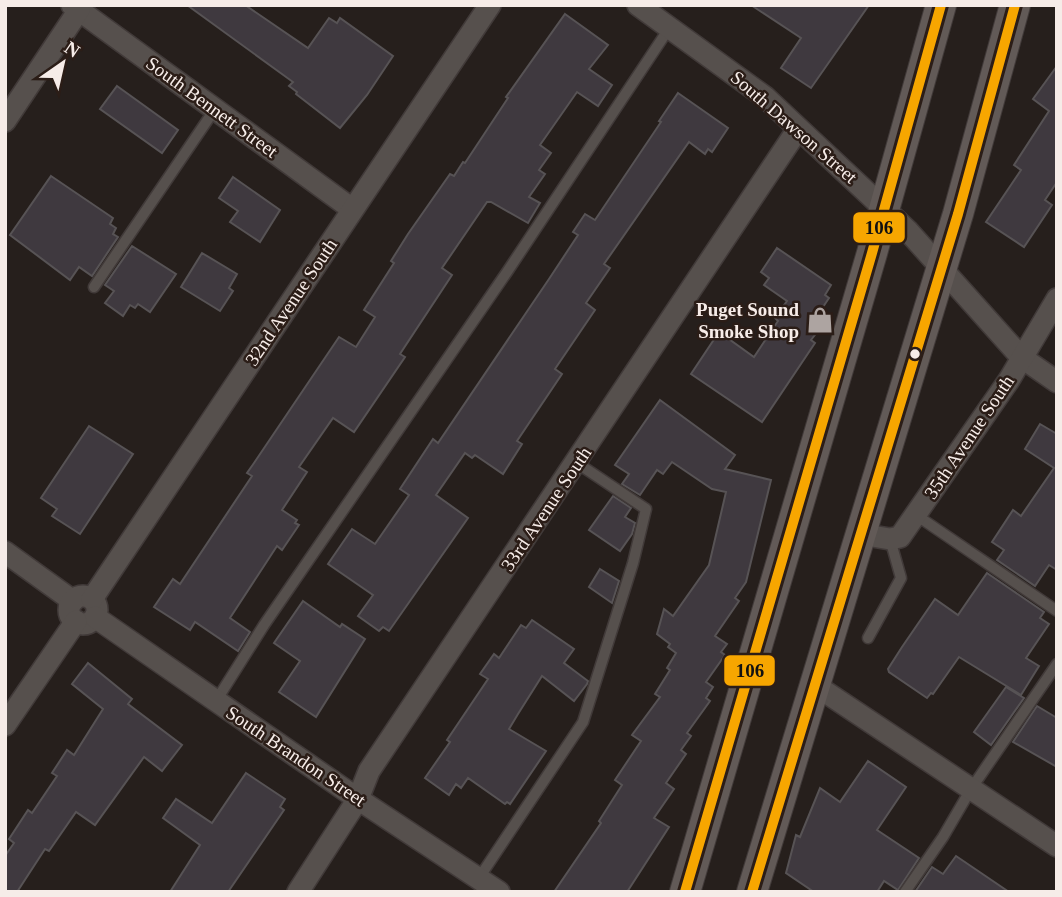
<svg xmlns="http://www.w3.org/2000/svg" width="1062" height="897" font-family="Georgia,serif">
  <rect width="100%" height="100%" fill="#261f1c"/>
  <g fill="#3f393f" stroke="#575355" stroke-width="2">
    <path d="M187 5H245L308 48 329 18 337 23 340 18 393 56 367 95 340 128 296 94 297 92 289 86 293 82Z"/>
    <path d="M751 5H869L811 88 781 68 801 38Z"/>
    <path d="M565 14 608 45 589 69 612 85 598 106 577 92 540 145 551 153 539 170 545 174 529 197 540 203 528 223 491 202H487L442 268 452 275 400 354 405 357 354 432 333 418 299 467 307 472 282 510 297 520 295 523 299 525 282 550 277 546 230 618 250 632 238 651 195 622 190 630 154 607 173 579 180 584 252 476 247 473 254 463 339 337 356 347 375 317 364 310 394 263 391 261 408 234 450 174 454 176 463 162 465 163 508 98 506 97Z"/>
    <path d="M1057 66V182L1045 200 1052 205 1024 247 986 222 1021 170 1014 165 1049 111 1033 99Z"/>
    <path d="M117 86 178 130 162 153 100 109Z"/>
    <path d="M678 93 728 128 712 152 708 149 705 154 689 142 604 264 610 268 586 303 595 310 555 369 562 374 517 441 522 444 503 474 475 455 472 458 465 453 436 495 468 518 389 631 383 627 379 631 358 616 373 595 328 564 352 529 375 544 409 495 400 489 433 439 438 443 549 279 578 235 573 232 585 214 595 220 661 122 659 121Z"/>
    <path d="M51 176 113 218 110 224 116 228 113 234 118 237 92 276 79 267 70 280 10 235Z"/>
    <path d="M233 177 280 210 260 242 230 222 238 211 219 198Z"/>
    <path d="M132 246 176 274 150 312 138 304 135 308 130 305 123 316 105 303 114 291 105 285Z"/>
    <path d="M777 248 831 285 825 295 829 298 821 310 825 313 817 325 821 327 811 340 815 343 762 422 691 374 719 332 754 357 778 321 775 318 787 301 764 285 769 278 761 272Z"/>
    <path d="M202 253 237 274 229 288 233 291 220 311 181 287Z"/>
    <path d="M660 400 735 455 725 469 771 480 746 582 735 598 739 601 715 636 727 644 721 652 725 655 706 682 713 687 706 698 710 701 687 733 691 736 681 750 686 754 666 783 674 789 654 818 669 827 627 892H554L601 823 599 821 622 785 615 780 641 741 632 735 660 697 655 694 670 670 667 668 676 653 668 647 670 644 657 634 664 609 673 616 709 565 726 492 712 489 672 462 663 474 657 470 640 495 622 484 629 474 615 465Z"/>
    <path d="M1040 424 1057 434V570L1049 565 1035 586 997 560 1004 550 992 542 1013 510 1021 516 1054 468 1025 449Z"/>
    <path d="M89 426 133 454 80 534 52 516 57 509 41 498Z"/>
    <path d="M613 496 631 508 625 517 635 523 632 534 620 551 589 530Z"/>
    <path d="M600 569 619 581 612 603 589 587Z"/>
    <path d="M987 573 1044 612 1040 618 1049 624 1026 658 1039 666 1021 695 959 657 933 694 931 693 927 698 889 672 888 669 902 647 935 599 958 615Z"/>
    <path d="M303 601 340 627 342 624 365 639 316 717 279 692 300 661 274 643Z"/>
    <path d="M532 620 574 649 564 663 588 681 587 684 574 701 542 676 518 714 509 729 546 751 510 804 507 802 505 804 468 778 461 788 456 784 449 795 425 778 450 742 447 740 488 679 480 674 494 654 499 658 521 625 526 628Z"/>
    <path d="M88 663 132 699 128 704 182 745 162 771 144 757 95 825 76 812 49 851 45 849 17 892H5V856L14 843 9 839 28 810 32 813 57 776 52 773 67 750 74 755 103 709 72 684Z"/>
    <path d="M1006 687 1024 698 991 745 974 732Z"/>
    <path d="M1037 706 1057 718V767L1013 742Z"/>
    <path d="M868 761 906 787 877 830 919 858 898 890 884 881 877 892H814L786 873 796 835 800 837 820 788 840 802Z"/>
    <path d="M246 773 285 799 280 807 284 810 228 892H170L200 845 163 818 176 799 212 823Z"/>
    <path d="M956 856 1009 892H915L932 867 943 874Z"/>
  </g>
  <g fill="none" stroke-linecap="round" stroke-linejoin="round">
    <g stroke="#413a39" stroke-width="13">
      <g id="lane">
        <path d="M94 287 215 109"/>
        <path d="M916 515 1057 611"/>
        <path d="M868 638 901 578 890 539"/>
        <path d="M216 701 264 625 507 272 670 27"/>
        <path d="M479 878 583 722 633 563 646 509 577 463"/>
        <path d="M905 892 943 837 971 789 1057 664"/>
      </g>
    </g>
    <g stroke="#413a39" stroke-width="24">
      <g id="street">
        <path d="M72 5 352 209"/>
        <path d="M638 5 765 97 908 231 1021 357 1057 382"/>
        <path d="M5 121 79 10"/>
        <path d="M860 534 890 539 900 537 1009 380 1057 299"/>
        <path d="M5 552 73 601"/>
        <circle cx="83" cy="610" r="14"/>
        <path d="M92 599 490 5"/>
        <path d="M95 617 358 799 499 892"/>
        <path d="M815 685 1057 846"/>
        <path d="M5 725 76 621"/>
        <path d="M298 892 358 799 369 771 798 129"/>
      </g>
    </g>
    <g stroke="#413a39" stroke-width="32">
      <g id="secondary">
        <path d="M685 892 872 253 941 5"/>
        <path d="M752 892 958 214 1015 5"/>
      </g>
    </g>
    <use href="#lane" stroke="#56504d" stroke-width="10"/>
    <use href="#street" stroke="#56504d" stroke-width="21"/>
    <use href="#secondary" stroke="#625a57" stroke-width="30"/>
    <g stroke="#2b1d17" stroke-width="16">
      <g id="bus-1">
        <path d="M685 892 872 253 941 5"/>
        <path d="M752 892 958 214 1015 5"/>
      </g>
    </g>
    <use href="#bus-1" stroke="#f7a600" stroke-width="10"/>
  </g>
  <defs>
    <g id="shop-bare" transform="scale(2.1)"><path d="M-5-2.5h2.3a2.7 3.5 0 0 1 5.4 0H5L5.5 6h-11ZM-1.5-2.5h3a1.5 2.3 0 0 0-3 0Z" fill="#ada4a1" stroke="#2b1d17" stroke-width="2.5" paint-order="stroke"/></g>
  </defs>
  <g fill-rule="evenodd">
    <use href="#shop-bare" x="820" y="320"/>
  </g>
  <circle fill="#f6ece8" stroke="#2b1d17" stroke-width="2.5" cx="915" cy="354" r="6"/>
  <g text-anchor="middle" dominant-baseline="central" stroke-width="5" stroke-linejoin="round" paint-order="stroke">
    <g font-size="19" fill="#f6ece8" stroke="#2b1d17">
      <text transform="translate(212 107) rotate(36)">South Bennett Street</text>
      <text transform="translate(794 127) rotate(41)">South Dawson Street</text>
      <text transform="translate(291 302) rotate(-56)">32nd Avenue South</text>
      <text transform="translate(969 437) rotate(-56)">35th Avenue South</text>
      <text transform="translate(546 509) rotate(-56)">33rd Avenue South</text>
      <text transform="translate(296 756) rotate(34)">South Brandon Street</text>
    </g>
    <g font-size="19" font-weight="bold" fill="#f6ece8" stroke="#2b1d17" text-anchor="end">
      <text x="799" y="309">Puget Sound<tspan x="799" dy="22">Smoke Shop</tspan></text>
    </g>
  </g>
  <g stroke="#2b1d17" stroke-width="2.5">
    <rect x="852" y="211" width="54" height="33" rx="7" fill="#f7a600"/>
    <rect x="723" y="654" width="53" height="33" rx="7" fill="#f7a600"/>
  </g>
  <g font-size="19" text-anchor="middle" font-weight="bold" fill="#111">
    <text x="879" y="234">106</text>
    <text x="750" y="677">106</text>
  </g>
  <rect width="1062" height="897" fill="none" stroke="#f6ece8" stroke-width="14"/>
  <g transform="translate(63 63) rotate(34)" stroke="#2b1d17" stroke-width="5" paint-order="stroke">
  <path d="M0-5L12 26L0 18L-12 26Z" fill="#f6ece8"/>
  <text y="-10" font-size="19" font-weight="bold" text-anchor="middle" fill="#f6ece8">N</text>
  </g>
</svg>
